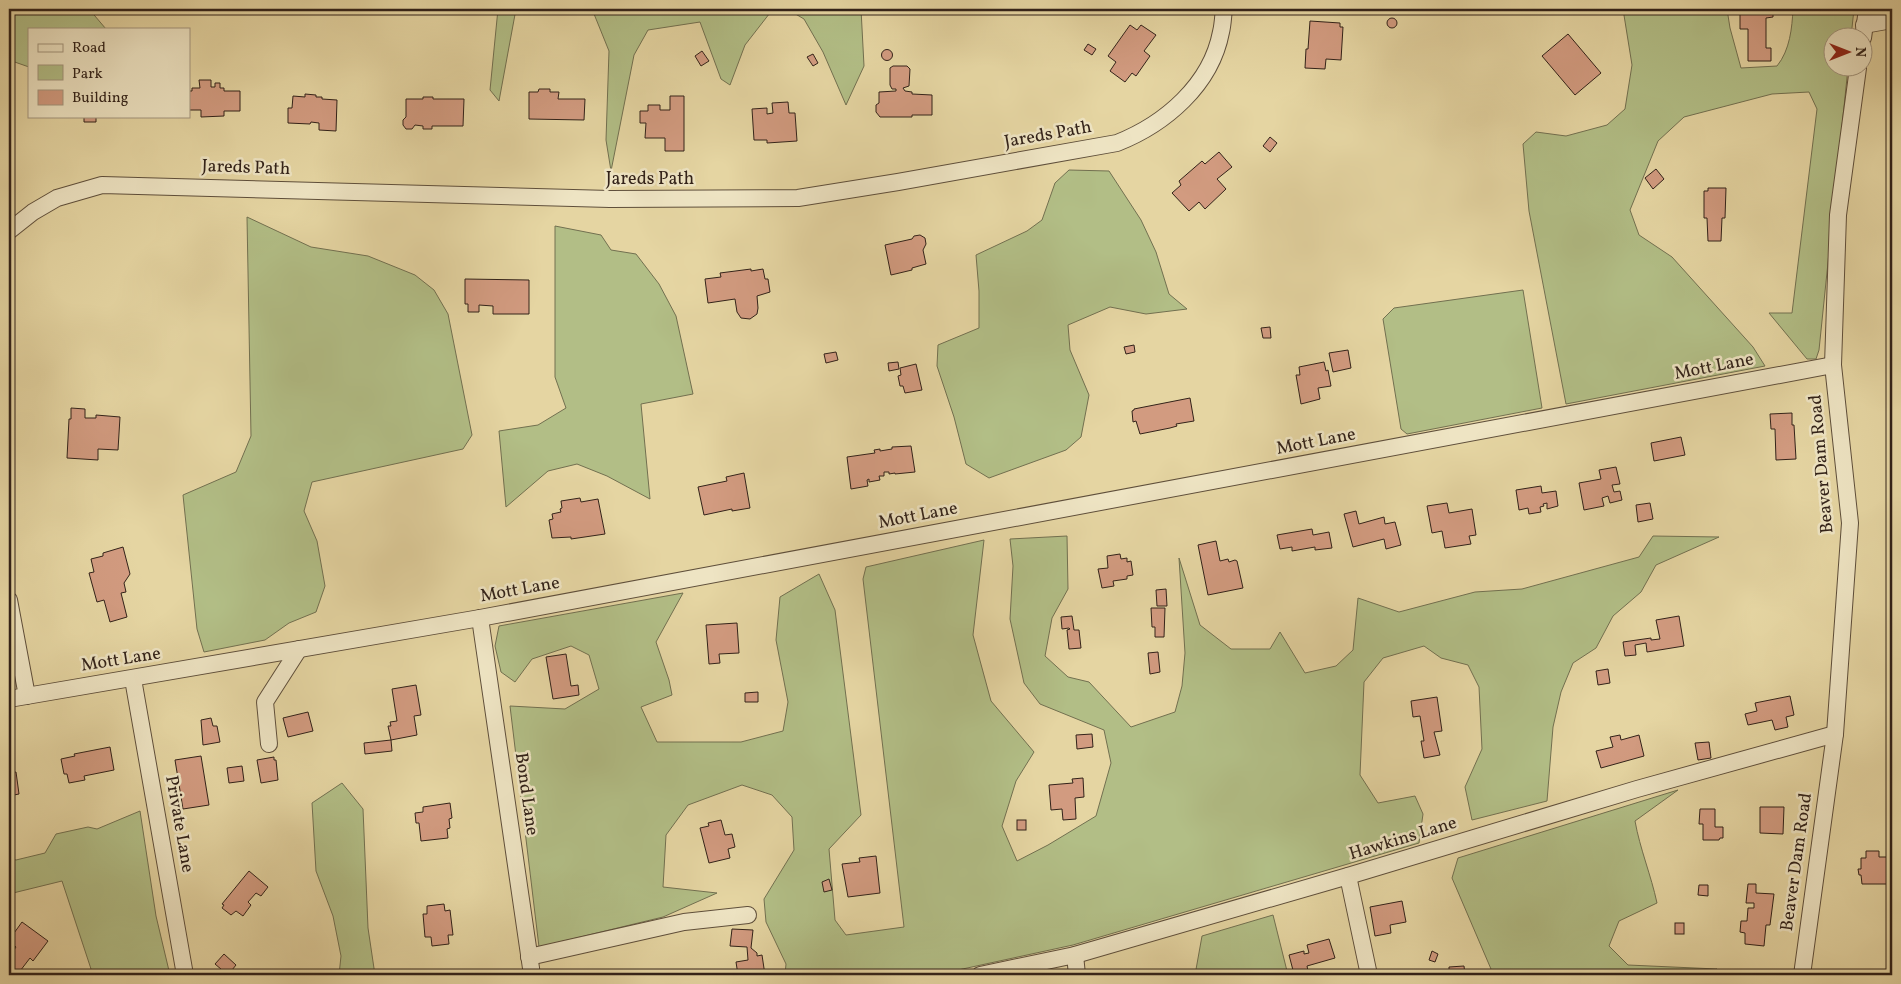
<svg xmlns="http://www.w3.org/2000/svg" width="1901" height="984" font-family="Vollkorn,serif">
  <rect width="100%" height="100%" fill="#e5d5a2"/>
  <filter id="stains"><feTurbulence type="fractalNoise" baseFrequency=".004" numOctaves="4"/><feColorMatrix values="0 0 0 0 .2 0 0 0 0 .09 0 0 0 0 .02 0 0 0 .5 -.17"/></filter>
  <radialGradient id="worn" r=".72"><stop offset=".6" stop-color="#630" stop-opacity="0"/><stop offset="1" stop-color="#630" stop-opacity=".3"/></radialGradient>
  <g fill="#b2be86" stroke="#727050">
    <path d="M9 9H89L106 29H29V67L9 60Z"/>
    <path d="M498 9H516L499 101 490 90Z"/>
    <path d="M592 9H773L745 45 730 85 721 79 700 22 648 30 634 55 611 171 606 140 609 51Z"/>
    <path d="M787 9H861L864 66 846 105 823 52 804 19Z"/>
    <path d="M1623 9H1727L1730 28 1741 68 1777 66C1790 50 1792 28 1793 9H1854L1851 37 1834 38V68H1848L1819 350 1816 359H1807L1769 313H1792L1817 109 1809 92 1772 94 1684 117 1658 141 1630 210 1639 235 1672 257 1753 347 1765 366 1566 404 1529 211 1523 144 1536 132 1566 136 1607 125 1625 109 1632 65Z"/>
    <path d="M1069 170 1109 171 1141 220 1156 252 1169 294 1187 309 1146 314 1110 307 1068 325 1070 350 1089 395 1081 437 1066 450 989 478 966 464 954 417 937 366 938 345 979 328V291L976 255 1027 231 1042 220 1055 183Z"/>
    <path d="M247 217 311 247 368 256 415 275 434 290 448 314 472 435 463 449 312 482 304 511 317 541 325 586 316 612 289 623 265 640 204 652 197 629 183 495 236 472 251 436Z"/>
    <path d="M555 226 601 235 611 250 636 254 659 284 676 316 693 394 641 404 650 499 607 476 577 464 548 471 506 507 499 431 538 425 566 408 555 377Z"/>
    <path d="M1523 290 1542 408 1407 434 1401 429 1383 319 1394 308Z"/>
    <path d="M1067 536 1068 589 1052 618 1045 656 1068 677 1089 682 1131 727 1175 712 1182 686 1185 653 1179 558 1200 625 1231 649H1270L1280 632 1305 673 1336 666 1353 650 1358 598 1399 612 1475 592 1522 589 1639 557 1653 536 1719 537 1656 565 1641 592 1613 616 1596 648 1573 663 1561 692 1553 727 1547 801 1472 820 1465 787 1482 749 1479 687 1468 665 1441 658 1424 646 1383 658 1364 682 1360 775 1378 803 1415 796 1423 814 1419 843 1073 945 935 975H785L786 964 766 922 764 899 794 850 792 817 772 795 742 785 688 805 666 835 663 887 717 893 663 917 539 947 510 706 565 709 599 689 589 655 571 646 532 659 515 682 501 672 495 646 499 626 683 593 656 642 669 680 672 695 641 707 657 742H741L783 731 788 702 776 640 780 597 819 574 835 610 861 815 829 849 835 920 846 935 904 927 863 579 866 567 984 540 973 635 991 701 1034 752 1016 781 1002 826 1017 861 1048 845 1096 816 1111 763 1104 730 1040 704 1024 683 1010 619 1013 566 1010 539Z"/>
    <path d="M342 783 363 809 368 928 375 975H339L341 956 333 916 316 871 312 803Z"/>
    <path d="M1678 790 1635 821C1640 849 1651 875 1657 903L1619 921 1609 946 1628 965 1717 969 1702 975H1492L1491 969 1452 878 1458 858Z"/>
    <path d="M140 811 156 916 170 975H93L62 881 9 894V858L16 860 45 853 56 834 88 827 97 829Z"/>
    <path d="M1273 915 1288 975H1195L1202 936Z"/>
  </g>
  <g fill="#d29b80" stroke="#322219">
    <path d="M1740 9H1773V17L1766 18V48H1771V61H1748V29H1740Z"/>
    <circle cx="1392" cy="23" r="5"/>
    <path d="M1310 21 1340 23V27H1343L1341 60 1326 59 1325 69 1305 68 1306 49H1308Z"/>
    <path d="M1130 25 1137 30 1141 25 1156 35 1144 51 1150 56 1136 76 1132 73 1125 82 1110 71 1116 62 1108 56Z"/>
    <path d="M1568 34 1601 73 1575 95 1542 56Z"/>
    <path d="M1088 44 1096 49 1092 55 1084 50Z"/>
    <circle cx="887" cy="55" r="5.5"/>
    <path d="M702 51 709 61 701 66 695 56Z"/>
    <path d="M813 54 818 63 813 66 807 57Z"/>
    <path d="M893 66H907L910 69 909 86 903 88 905 91 912 92V94L932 95V115H912V117H880L876 112V105L879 103V92L896 91V89H892L890 85V68Z"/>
    <path d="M199 80H211V87H215V83H220V88H224V91H240V111H224V116L201 117V110H189V91H192V88H200Z"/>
    <path d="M539 89H550V92H559L558 99H585L584 120 529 119V92H538Z"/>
    <path d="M305 94 316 95V97H322V99L337 100 336 131 319 130V123L311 122 310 124 288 123V108H292L293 96 305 97Z"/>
    <path d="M670 96H684V151H665V138H645L646 123H640V111H648V105H660V110H670Z"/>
    <path d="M423 97H433V99H464L463 126H432V129H423V126L415 125 412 129H406L403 125V120L406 117V99H423Z"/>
    <path d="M788 102 789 113H795L797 141 767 143V140H754L752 109 767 108V114L773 113 772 103Z"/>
    <path d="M84 116H105V117H96V122H84Z"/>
    <path d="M1270 137 1277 143 1270 152 1263 146Z"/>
    <path d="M1219 152 1232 167 1217 179 1226 189 1205 209 1199 202 1189 211 1172 193 1181 185 1179 181 1202 161 1205 164Z"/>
    <path d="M1656 169 1664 179 1653 189 1645 178Z"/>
    <path d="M1708 188H1726L1725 218H1722L1721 241H1708L1707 218H1704V191H1708Z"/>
    <path d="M920 235 925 238 926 244 923 250 926 264 912 268V270L891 275 885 245 912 239 914 236Z"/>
    <path d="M751 269V271L763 269 765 279H768L770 292 757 296 758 308 757 314 750 319 741 318 737 312 735 299 708 303 705 279 721 277 720 273Z"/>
    <path d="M465 279 529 280V314H493V306L479 305V312H468V304H465Z"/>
    <path d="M1270 327 1271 338H1263L1261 328Z"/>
    <path d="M1134 345 1135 352 1126 354 1124 347Z"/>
    <path d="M1348 350 1351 368 1333 372 1329 353Z"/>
    <path d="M836 352 838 360 826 363 824 354Z"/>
    <path d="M898 362 899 369 889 371 888 363Z"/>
    <path d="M1324 362 1326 371 1328 370 1331 386 1318 388 1320 399 1301 404 1296 375H1300L1299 367Z"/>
    <path d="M916 364 922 390 905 393 903 386H900L898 376 901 375 900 368Z"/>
    <path d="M1190 398 1194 421 1176 424 1177 426 1170 428 1140 434 1136 421 1133 422 1132 411 1134 410V409Z"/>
    <path d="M71 408 85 409V418H96V415L120 417 118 450 98 449V460L67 458 69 419H71Z"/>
    <path d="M1792 413V425H1794L1796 459 1776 460 1775 429H1771L1770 414Z"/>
    <path d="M1681 437 1685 455 1654 461 1651 443Z"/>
    <path d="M911 446 915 472 895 474V473L889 474V472H884V476H879L880 480 869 482V479L867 480 868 486 851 489 847 457 875 453 874 450 880 449V451L892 449V447Z"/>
    <path d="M1616 467 1620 484 1612 485 1614 492 1620 491 1622 500 1610 503 1608 496 1602 498 1604 506 1584 510 1579 483 1601 479 1599 470Z"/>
    <path d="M744 473 750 508 732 511V509L704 515 698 487 727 481 726 477Z"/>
    <path d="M1541 486 1542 493 1556 491 1558 506 1547 509V503L1543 504 1544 506 1540 507 1541 512 1529 514 1528 508 1519 510 1516 490Z"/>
    <path d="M580 498 581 502 598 499 605 534 571 539V537L552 538 549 520 553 519 552 514 561 512 560 509 562 508 561 501Z"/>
    <path d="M1447 503 1449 513 1472 509 1476 535 1469 536 1471 544 1445 548 1442 531 1432 533 1427 506Z"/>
    <path d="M1650 503 1653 519 1638 522 1636 505Z"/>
    <path d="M1356 511 1359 524 1384 517 1385 524 1395 522 1401 545 1386 549 1384 539 1353 547 1344 514Z"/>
    <path d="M1312 529 1313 535 1329 532 1332 548 1315 550V547L1292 551V547L1280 549 1277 535Z"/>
    <path d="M1216 541 1220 561 1228 559 1229 562 1235 560 1237 561 1243 588 1208 595 1198 545Z"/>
    <path d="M123 547 130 574 124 583 126 592 121 593 127 617 110 622 104 600 97 602 89 573 94 572 91 559 103 556V553Z"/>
    <path d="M1120 554 1121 559 1127 558V562L1131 561 1133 575 1127 576V579L1113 581 1114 586 1102 588 1098 569 1108 568 1107 556Z"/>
    <path d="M1166 589 1167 606H1157L1156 590Z"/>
    <path d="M1151 608H1165L1164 637H1155V627H1152Z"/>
    <path d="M1072 616 1074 630H1079L1081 648 1069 649 1067 630 1070 629 1069 628 1062 629 1061 617Z"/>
    <path d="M1679 616 1684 646 1647 652 1646 643 1635 645 1636 655 1625 656 1623 642 1651 638V640L1660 639 1656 620Z"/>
    <path d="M737 623 739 653 719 654 720 663 709 664 706 625Z"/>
    <path d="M1158 652 1160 672 1150 674 1148 653Z"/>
    <path d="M566 654 571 686 578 685 579 695 553 699 546 657Z"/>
    <path d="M1608 669 1610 683 1598 685 1596 671Z"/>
    <path d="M416 685 421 715 414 716 417 735 391 740 388 726H391L390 722 397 721 392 689Z"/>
    <path d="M758 692V702H745V693Z"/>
    <path d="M1790 696 1794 715 1786 717 1788 727 1775 730 1772 720 1748 725 1745 714 1757 711 1755 703Z"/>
    <path d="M1437 697 1442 731 1434 732 1440 755 1424 758 1421 741H1424L1420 716 1413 717 1411 701Z"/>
    <path d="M308 712 313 731 288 737 283 718Z"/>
    <path d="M211 718 213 726H217L220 742 203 745 201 720Z"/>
    <path d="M1092 734 1093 747 1077 749 1076 735Z"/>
    <path d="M1620 735 1621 740 1639 735 1644 756 1601 768 1596 751 1613 747 1610 737Z"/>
    <path d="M391 740 392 751 365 754 364 743Z"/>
    <path d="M1709 742 1711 758 1698 760 1695 743Z"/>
    <path d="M110 747 114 770 84 776 85 780 69 783 67 774H64L61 759 75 756 74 754Z"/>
    <path d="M201 756 209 805 183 809 175 760Z"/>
    <path d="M274 757V760H276L278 780 261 783 257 760Z"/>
    <path d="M242 766 244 781 229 783 227 768Z"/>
    <path d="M16 772 19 794 9 796V773Z"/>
    <path d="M1083 778 1084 797 1075 798 1076 819 1063 820 1062 809 1051 810 1049 785 1073 783 1072 779Z"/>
    <path d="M450 803 452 818 449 819 450 828 447 829 448 838 421 841 419 823H416L415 813 423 812V807Z"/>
    <path d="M1760 807H1784L1783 834 1760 833Z"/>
    <path d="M1700 809H1715V827H1723V838H1720L1719 840H1703V824H1699Z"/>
    <path d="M721 820 725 835 732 834 735 847 728 849 730 858 709 863 700 828 709 826 708 823Z"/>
    <rect x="1017" y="820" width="9" height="10"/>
    <path d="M1866 851H1879V857H1887L1888 884H1862L1861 875H1859L1858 869H1861V858H1866Z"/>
    <path d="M876 856 880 893 848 897 842 864 860 862 859 858Z"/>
    <path d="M249 871 268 887 261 896 256 893 248 902 251 905 243 916 236 911 231 915 222 908 224 905 222 904Z"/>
    <path d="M829 879 832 890 824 892 822 882Z"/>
    <path d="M1748 884H1756V893L1774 894 1770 925H1766L1764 946 1745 944V933L1740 932 1741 921H1747L1748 908H1754V903H1746Z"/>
    <path d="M1699 885H1708V896L1698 895Z"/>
    <path d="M1402 901 1406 922 1390 925 1391 933 1375 936 1370 907Z"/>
    <path d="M444 904 445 911 450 910 453 935H448L449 944 432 946 431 937H425L423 914H427V906Z"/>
    <path d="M22 922 48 941 33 961 30 958 17 975H9V957L16 947 9 940Z"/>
    <rect x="1675" y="923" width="9" height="11"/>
    <path d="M732 929 753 930 751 948 757 953V956L762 955 765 975H738L736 962 748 960 747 947 730 946Z"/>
    <path d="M1329 939 1335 958 1307 966 1308 971 1304 972V974L1299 975 1297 973 1294 974 1289 955 1304 951V954L1309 953 1307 945Z"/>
    <path d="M1432 951 1438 954 1435 962 1429 960Z"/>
    <path d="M224 954 236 965 228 975 215 964Z"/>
    <path d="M1464 966 1465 975H1449V967Z"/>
  </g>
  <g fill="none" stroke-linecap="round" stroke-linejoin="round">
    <g stroke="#5f4f3b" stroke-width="18">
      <g id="minor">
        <path d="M1864 25 1892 20"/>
        <path d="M1863 38 1867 9"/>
        <path d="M9 231 33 212 57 198 102 185 610 199 798 198 898 182 1117 143C1165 124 1211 85 1221 32 1223 24 1223 16 1224 9"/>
        <path d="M9 600 27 696"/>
        <path d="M480 618 532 975"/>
        <path d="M133 679 185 975"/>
        <path d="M9 699 480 618 1833 365"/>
        <path d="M269 744 265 702 299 649"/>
        <path d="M1348 876 1369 975"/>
        <path d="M1075 955 1077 975"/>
        <path d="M529 957 684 922 748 915"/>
        <path d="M980 975 1075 955 1348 876 1637 789 1835 734"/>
        <path d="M1802 975 1835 734 1850 523 1833 365 1838 215 1858 68"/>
      </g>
    </g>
    <use href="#minor" stroke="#eee4c3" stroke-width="16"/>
  </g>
  <g text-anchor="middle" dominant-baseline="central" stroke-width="5" stroke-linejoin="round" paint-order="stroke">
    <g font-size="18" fill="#322219" stroke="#eee4c3">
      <text transform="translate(1048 135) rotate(-10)">Jareds Path</text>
      <text transform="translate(246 168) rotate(2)">Jareds Path</text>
      <text x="650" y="179">Jareds Path</text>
      <text transform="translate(1714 367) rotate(-11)">Mott Lane</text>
      <text transform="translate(1316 442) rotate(-11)">Mott Lane</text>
      <text transform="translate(1822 464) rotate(-95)">Beaver Dam Road</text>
      <text transform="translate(918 516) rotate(-11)">Mott Lane</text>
      <text transform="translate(520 590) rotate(-10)">Mott Lane</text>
      <text transform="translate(121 660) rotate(-9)">Mott Lane</text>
      <text transform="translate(526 794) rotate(82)">Bond Lane</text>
      <text transform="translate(179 824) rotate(80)">Private Lane</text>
      <text transform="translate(1403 839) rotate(-17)">Hawkins Lane</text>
      <text transform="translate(1797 862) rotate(-82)">Beaver Dam Road</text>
    </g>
  </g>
  <rect width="1901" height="984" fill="none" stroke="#e5d5a2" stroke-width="30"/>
  <rect x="10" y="10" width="1881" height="964" fill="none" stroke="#322219" stroke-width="2.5"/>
  <rect x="15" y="15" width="1871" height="954" fill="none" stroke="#322219"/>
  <rect x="28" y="28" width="162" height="90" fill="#eee4c3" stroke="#a3967f"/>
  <rect x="38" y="44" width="25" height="8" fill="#eee4c3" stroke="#a3967f"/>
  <text x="72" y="52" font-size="15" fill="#322219">Road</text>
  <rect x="38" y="65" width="25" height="15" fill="#b2be86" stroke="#a3967f"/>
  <text x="72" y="78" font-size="15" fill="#322219">Park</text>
  <rect x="38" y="90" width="25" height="15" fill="#d29b80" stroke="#a3967f"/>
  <text x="72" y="102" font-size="15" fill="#322219">Building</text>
  <g transform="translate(1848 52) rotate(90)"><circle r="24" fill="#eee4c3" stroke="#a3967f"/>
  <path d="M0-4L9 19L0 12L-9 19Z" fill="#8f2418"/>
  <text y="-8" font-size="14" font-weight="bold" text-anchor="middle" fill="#322219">N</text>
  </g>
  <rect width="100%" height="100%" filter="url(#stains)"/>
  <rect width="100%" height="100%" fill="url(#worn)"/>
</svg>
